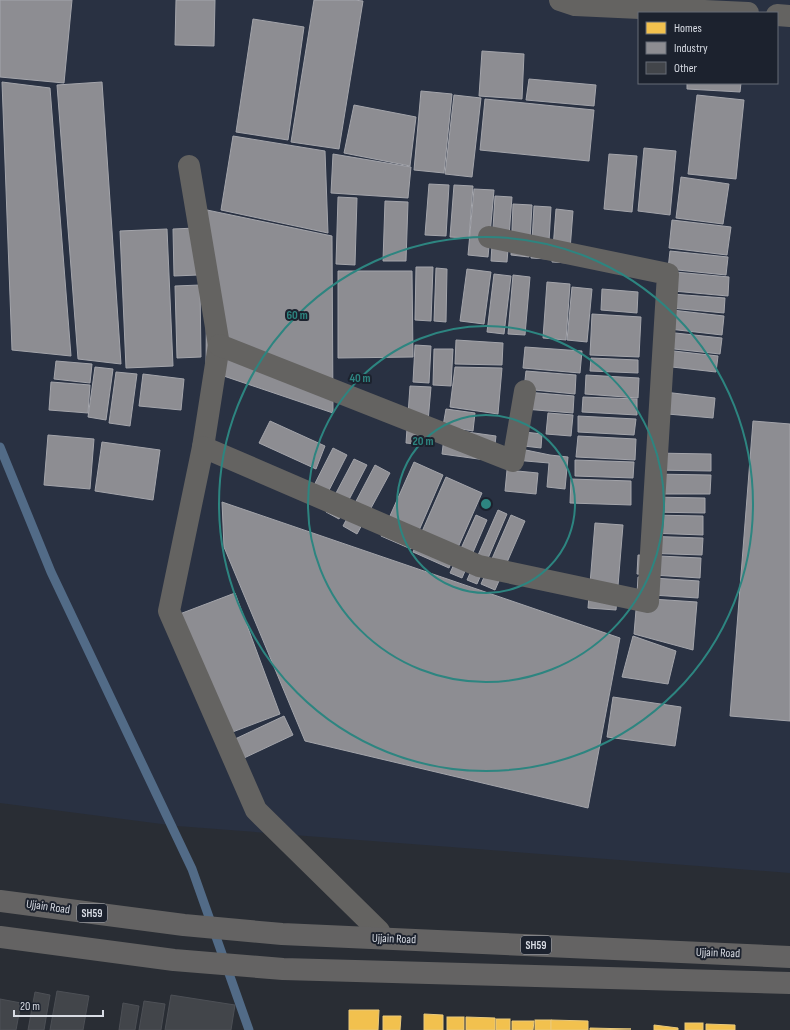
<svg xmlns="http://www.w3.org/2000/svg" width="790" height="1030" font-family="'Sofia Sans Condensed',sans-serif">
  <rect width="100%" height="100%" fill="#292d34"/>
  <path fill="#293142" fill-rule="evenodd" d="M0 0H790V873L177 826 0 803ZM639 13H777V83H639Z"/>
  <g fill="#f2c14e" stroke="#eac97b">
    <path d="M349 1010H379L378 1030H349Z"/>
    <path d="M424 1014 443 1015V1030H424Z"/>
    <path d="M383 1016H401L400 1030H383Z"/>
    <rect x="447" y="1017" width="17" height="13"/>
    <path d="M466 1017 495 1018V1030H466Z"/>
    <rect x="496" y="1019" width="14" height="11"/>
    <rect x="535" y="1020" width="16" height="10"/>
    <path d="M551 1020 588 1021V1030H551Z"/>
    <path d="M512 1021H534L533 1030H512Z"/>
    <rect x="685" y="1023" width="18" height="7"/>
    <path d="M706 1024 735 1025V1030H706Z"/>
    <path d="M654 1025 678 1028V1030H654Z"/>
    <path d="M590 1028 631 1029 590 1030Z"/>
  </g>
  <g fill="#8d8d92" stroke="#a4a5ab">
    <path d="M0 0H72L64 83 0 77Z"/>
    <path d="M176 0H215L214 46 175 45Z"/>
    <path d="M314 0H354L363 1 339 149 291 142Z"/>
    <path d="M253 19 304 27 288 140 236 132Z"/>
    <path d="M482 51 524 54 522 99 479 96Z"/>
    <path d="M529 79 596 85 594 106 526 100Z"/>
    <path d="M2 82 50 88 71 356 12 350Z"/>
    <path d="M102 82 121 364 78 359 57 85Z"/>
    <path d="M687 83H741L740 92 687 89Z"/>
    <path d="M421 91 452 94 444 173 414 170Z"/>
    <path d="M454 95 481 98 472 177 445 174Z"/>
    <path d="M697 95 744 100 736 179 688 174Z"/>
    <path d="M485 99 594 110 589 161 480 150Z"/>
    <path d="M354 105 416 117 410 166 344 153Z"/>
    <path d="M233 136 325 151 328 233 221 210Z"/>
    <path d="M644 148 676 151 670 215 638 211Z"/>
    <path d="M333 154 411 167 408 198 331 193Z"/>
    <path d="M609 154 637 156 632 212 604 209Z"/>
    <path d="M681 177 729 184 723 224 676 218Z"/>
    <path d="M429 184 449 185 446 236 425 235Z"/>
    <path d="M454 185 473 186 469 238 450 237Z"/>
    <path d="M474 189 494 190 488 257 468 255Z"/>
    <path d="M495 196 512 197 507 262 491 261Z"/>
    <path d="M338 197 357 198 355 265 336 264Z"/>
    <path d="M385 201 408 202 406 261H383Z"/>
    <path d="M513 204 532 205 529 257 511 255Z"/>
    <path d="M534 206 551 207 548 259 531 258Z"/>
    <path d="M556 209 573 211 569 263 552 262Z"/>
    <path d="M207 210 332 236 333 413 206 370Z"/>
    <path d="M672 220 731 227 727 255 669 248Z"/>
    <path d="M196 228 198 275 174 276 173 229Z"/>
    <path d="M167 229 173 366 126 368 120 231Z"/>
    <path d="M670 251 728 257 726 275 668 269Z"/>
    <path d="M416 267H433L431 321 415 320Z"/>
    <path d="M436 268 447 269 446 322 434 321Z"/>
    <path d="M467 269 491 272 484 324 460 321Z"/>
    <path d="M338 271H412L413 357 338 358Z"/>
    <path d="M675 272 729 277 728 296 673 291Z"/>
    <path d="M494 274 511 276 504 334 487 332Z"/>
    <path d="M513 275 530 277 525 335 508 334Z"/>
    <path d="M547 282 570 284 566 340 543 338Z"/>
    <path d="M200 285 201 357 177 358 175 286Z"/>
    <path d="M572 287 592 289 587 342 567 340Z"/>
    <path d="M602 289 638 292 637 313 601 310Z"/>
    <path d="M672 294 725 298 724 313 671 308Z"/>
    <path d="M672 310 724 316 722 335 669 329Z"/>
    <path d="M592 314 641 317 639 357 590 355Z"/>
    <path d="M666 332 722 338 720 354 665 348Z"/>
    <path d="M456 340 503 343 502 365 455 364Z"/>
    <path d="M415 345 431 346 429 383 413 382Z"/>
    <path d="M525 347 582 351 580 373 523 368Z"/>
    <path d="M434 349H453L451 386 433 385Z"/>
    <path d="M665 350 718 356 716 372 663 366Z"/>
    <path d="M591 358 638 360V373L590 371Z"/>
    <path d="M56 361 92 364 90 383 54 379Z"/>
    <path d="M95 367 113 369 106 420 88 417Z"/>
    <path d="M455 367 502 368 498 414 450 407Z"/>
    <path d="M526 371 576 375 575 394 524 389Z"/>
    <path d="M116 372 137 374 130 426 109 423Z"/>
    <path d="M143 374 184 379 181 410 139 406Z"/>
    <path d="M586 375 639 378 638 398 585 394Z"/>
    <path d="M51 382 90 385 88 413 49 410Z"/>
    <path d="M410 386 431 387 426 445 406 443Z"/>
    <path d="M656 391 715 398 713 418 656 413Z"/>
    <path d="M526 392 574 396 573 413 524 409Z"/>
    <path d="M583 397 637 399V415L582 412Z"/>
    <path d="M446 409 475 413 473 431 443 426Z"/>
    <path d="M548 413 573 415 571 436 546 434Z"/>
    <path d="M578 416 636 419 634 435 578 432Z"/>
    <path d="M270 421 325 446 316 469 259 443Z"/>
    <path d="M753 421 790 424V721L730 716Z"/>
    <path d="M445 429 496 436 493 461 442 454Z"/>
    <path d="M516 431 542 434 541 448 515 445Z"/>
    <path d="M48 435 94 439 90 489 44 485Z"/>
    <path d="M578 436 636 439 635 460 576 457Z"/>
    <path d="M102 442 160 450 153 500 95 491Z"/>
    <path d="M333 448 347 455 320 508 306 501Z"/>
    <path d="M516 448 550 455 568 457 565 489 547 487 549 463 514 460Z"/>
    <path d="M653 453 711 454V471L652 470Z"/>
    <path d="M354 459 367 465 339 519 326 512Z"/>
    <path d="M575 460 634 462 633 478 575 476Z"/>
    <path d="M414 462 443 475 411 549 381 536Z"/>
    <path d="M375 465 390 473 357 534 343 526Z"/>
    <path d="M507 470 538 473 536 494 505 491Z"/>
    <path d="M652 474 711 475 710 494H651Z"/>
    <path d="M446 477 482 493 449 568 413 552Z"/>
    <path d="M571 479 631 481V505L570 503Z"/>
    <path d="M651 497 705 498V513L650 512Z"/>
    <path d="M222 502 620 638 588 808 305 741 224 547Z"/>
    <path d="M498 510 507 514 477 584 467 580Z"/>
    <path d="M476 515 487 520 462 578 450 573Z"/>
    <path d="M511 515 525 521 495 590 481 584Z"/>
    <path d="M650 515 703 516V535L649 533Z"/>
    <path d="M595 523 623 525 616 610 588 608Z"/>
    <path d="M642 536 703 538 702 555 642 553Z"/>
    <path d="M638 555 701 558 700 578 637 574Z"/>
    <path d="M638 577 699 581 698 598 637 594Z"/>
    <path d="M235 593 280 714 222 736 177 615Z"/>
    <path d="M637 598 697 602 693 650 634 634Z"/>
    <path d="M633 636 676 651 668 684 622 677Z"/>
    <path d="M613 697 681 707 675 746 607 737Z"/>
    <path d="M284 716 293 735 244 758 235 739Z"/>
  </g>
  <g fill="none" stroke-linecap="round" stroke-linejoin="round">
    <path stroke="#526b87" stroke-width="9" d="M0 447 51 572 192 869 249 1030"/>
  </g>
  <g fill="#42454a" stroke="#4d5056">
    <path d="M57 991 89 996 83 1030H50Z"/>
    <path d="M35 992 50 995 44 1030H28Z"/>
    <path d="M171 995 235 1005 231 1030H165Z"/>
    <path d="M0 999 21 1003 16 1030H0Z"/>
    <path d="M144 1001 165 1004 161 1030H139Z"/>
    <path d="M123 1003 139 1006 135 1030H119Z"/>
  </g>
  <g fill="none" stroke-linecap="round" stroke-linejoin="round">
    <g stroke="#646361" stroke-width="22">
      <path d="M560 0 575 5 748 13"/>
      <path d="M777 15 790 16"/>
      <path d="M189 166 219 345 203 447"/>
      <path d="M219 345 513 461 525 391"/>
      <path d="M382 938 379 931 256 810 169 611 203 447 479 566 648 602 668 274 489 237"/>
    </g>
    <g stroke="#646363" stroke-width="22">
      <path d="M0 901 184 925 282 934 790 957"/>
      <path d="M0 937 174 960 283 969 790 983"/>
    </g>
  </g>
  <g fill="none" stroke="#2d8580" stroke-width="2">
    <circle cx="486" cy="504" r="89"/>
    <circle cx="486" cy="504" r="178"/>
    <circle cx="486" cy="504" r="267"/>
  </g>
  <g text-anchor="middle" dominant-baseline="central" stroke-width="4" stroke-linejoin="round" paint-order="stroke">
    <g fill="#1c222e" stroke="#a0a4ad" stroke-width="1">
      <rect x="77" y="904" width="30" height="18" rx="3"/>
      <rect x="521" y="936" width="30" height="18" rx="3"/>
    </g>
    <g font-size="11" font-weight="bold" fill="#d8dce4">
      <text x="92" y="913">SH59</text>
      <text x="536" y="945">SH59</text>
    </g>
    <g font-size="12" fill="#d8dce4" stroke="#1c222e">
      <text transform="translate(48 907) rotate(8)">Ujjain Road</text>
      <text transform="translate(394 939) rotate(2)">Ujjain Road</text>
      <text transform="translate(718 953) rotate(2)">Ujjain Road</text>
    </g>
  </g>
  <circle cx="486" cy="504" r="6" fill="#2d8580" stroke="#1c222e" stroke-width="2"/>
  <g font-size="12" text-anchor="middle" font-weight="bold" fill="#2d8580" stroke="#1c222e" stroke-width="4" stroke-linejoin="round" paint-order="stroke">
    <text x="297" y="319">60 m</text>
    <text x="360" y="382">40 m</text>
    <text x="423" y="445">20 m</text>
  </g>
  <rect x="638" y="12" width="140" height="72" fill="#1c222e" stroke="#676c77"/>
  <rect x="646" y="22" width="20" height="12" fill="#f2c14e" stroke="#676c77"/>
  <text x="674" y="32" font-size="12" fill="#d8dce4">Homes</text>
  <rect x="646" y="42" width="20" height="12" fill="#8d8d92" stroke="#676c77"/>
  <text x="674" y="52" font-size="12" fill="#d8dce4">Industry</text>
  <rect x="646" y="62" width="20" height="12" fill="#42454a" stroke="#676c77"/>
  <text x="674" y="72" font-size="12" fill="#d8dce4">Other</text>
  <path d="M14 1010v6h89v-6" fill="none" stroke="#d8dce4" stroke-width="2"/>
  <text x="20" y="1010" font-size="12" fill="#d8dce4" stroke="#1c222e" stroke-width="3" paint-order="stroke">20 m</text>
</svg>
